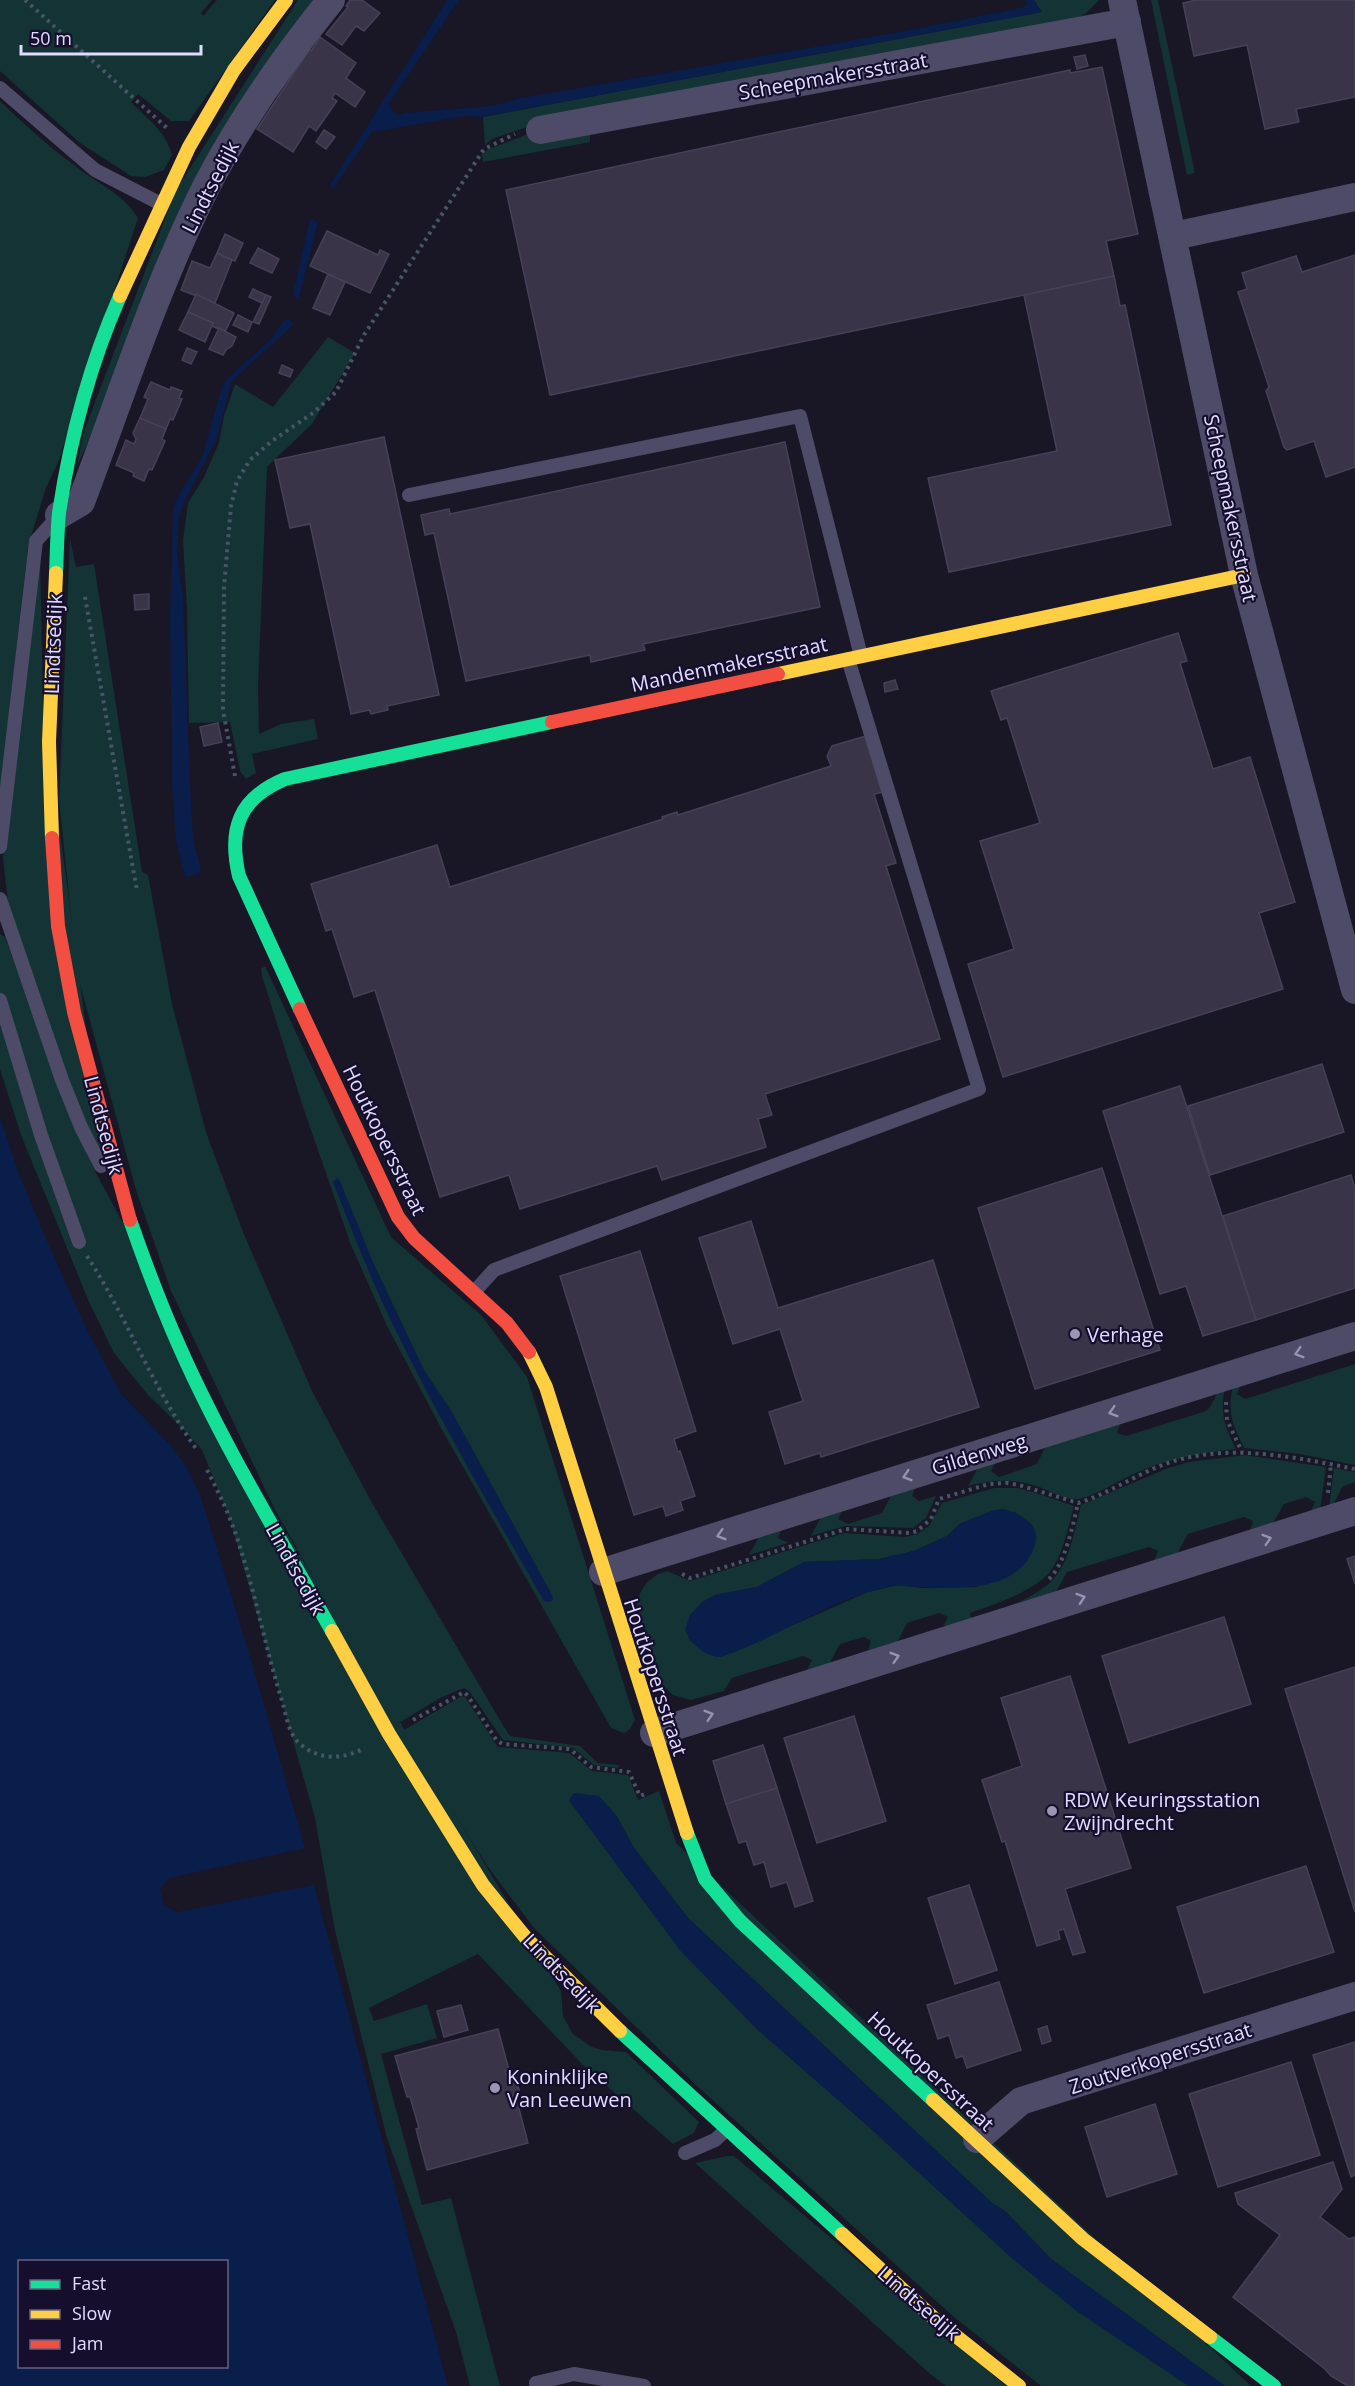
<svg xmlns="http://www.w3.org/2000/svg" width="1355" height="2386" font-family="'Open Sans',sans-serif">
  <rect width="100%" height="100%" fill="#191626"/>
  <g fill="#133335" fill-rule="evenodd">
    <path d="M0 0H212L201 13 203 16 217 0H275L189 121H171L138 94 131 102C147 119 166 131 172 155L164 170 145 177 131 176 80 143 0 71Z"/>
    <path d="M298 0H315L107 401 77 466 84 431 176 190Z"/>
    <path d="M1034 0H1099L1085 14 1076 19 530 126 492 139 485 145 483 117 1041 12Z"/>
    <path d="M1151 0H1158L1195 173 1187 175Z"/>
    <path d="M0 101C24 124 48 146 74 165 96 183 123 193 138 218L59 460 46 488 28 546 0 793Z"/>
    <path d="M531 133 590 135V142L483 162 482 154 489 149Z"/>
    <path d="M328 337 355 353 312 424 267 467 258 687 259 734 281 724 314 719 318 739 252 754 256 773 246 779 240 771 230 722 189 723 187 609 183 540 188 503 204 477 219 443 224 416 235 384 273 407Z"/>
    <path d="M70 539 76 567 94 564 142 872 148 875 172 1004 206 1132 243 1232 312 1391 371 1501 504 1727 510 1736 580 1746 598 1763 619 1765 618 1768 594 1765 573 1748 503 1740 470 1692 464 1688 442 1697 397 1724 275 1510 171 1291 136 1190 77 973 59 800Z"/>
    <path d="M40 552 43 705 103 1155 77 1104 8 903 3 858Z"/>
    <path d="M0 934 5 937 74 1124 96 1173 125 1227 160 1321 561 1991 563 2016 573 2034 592 2047 602 2050 626 2052 699 2122 694 2133 673 2144 583 2065 478 1954 369 2008 374 2021 427 2004 437 2038 381 2054 422 2205 451 2198 500 2386H470L456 2332 387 2138 335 1931 315 1818 230 1519 202 1450 183 1429 148 1395 114 1353 89 1302 21 1135 0 1069Z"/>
    <path d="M265 966 391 1237 482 1316 527 1377 635 1720 630 1729 624 1733 611 1728 441 1428 387 1326 351 1245 303 1107 262 976 261 969Z"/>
    <path d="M1355 1364V1465L1300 1454 1244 1448C1232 1423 1227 1413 1233 1385L1240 1386 1237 1394 1245 1399Z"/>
    <path d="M1225 1387C1220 1414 1224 1425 1236 1449 1202 1453 1170 1458 1138 1472 1123 1478 1093 1497 1079 1499 1065 1501 1049 1490 1036 1486 1013 1478 991 1480 968 1486L980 1464 996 1462 991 1471 999 1477 1037 1464 1047 1443 1120 1424 1117 1433 1126 1436 1206 1411C1215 1404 1214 1392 1225 1387Z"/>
    <path d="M1245 1455 1326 1467 1320 1511H1311L1315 1502 1306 1497 1284 1504 1272 1525 1250 1531 1253 1521 1244 1517 1188 1534 1177 1554 1154 1560 1158 1551 1149 1547 1067 1572 1056 1592 995 1613C1012 1605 1031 1598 1046 1586 1069 1568 1074 1532 1081 1505L1168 1468 1189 1462Z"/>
    <path d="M1334 1468 1355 1472V1482L1343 1486 1332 1507 1329 1508Z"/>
    <path d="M915 1488 912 1496 919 1501 936 1496 926 1518 913 1528 845 1526 811 1536 822 1515 842 1512 838 1519 848 1524 882 1513 893 1492Z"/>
    <path d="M994 1488H1017L1033 1492 1074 1506C1068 1527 1064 1551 1052 1569 1038 1590 994 1605 970 1613L972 1620 946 1628 944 1625 948 1617 939 1613 907 1623 897 1643 868 1651 871 1641 864 1637 840 1644 828 1666 807 1670 812 1660 803 1656 732 1678 724 1691 691 1700 673 1695 661 1683 637 1606 640 1593 647 1582 658 1574 667 1571 690 1581 844 1533 906 1537 917 1534 929 1526 942 1503ZM1014 1512 1033 1526 977 1587 923 1588 898 1585 868 1592 721 1657C707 1657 698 1647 688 1638L715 1595 757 1587 804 1562 879 1559 914 1551 947 1536 961 1523Z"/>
    <path d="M782 1528 778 1538 788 1543 749 1555 761 1533Z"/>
    <path d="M462 1696 465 1697 498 1747 569 1753 592 1771 628 1775 638 1800 659 1791 676 1843 1251 2386H1225L1051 2259 1005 2211 992 2203 688 1918 634 1848 616 1815 569 1800 680 1950 758 2030 868 2126 1012 2258 1077 2311 1189 2386H1041L954 2317 697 2086 534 1928 488 1867 402 1731Z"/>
    <path d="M727 2156H734L1006 2386H946L929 2373 695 2163Z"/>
  </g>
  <g fill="#091e4b" fill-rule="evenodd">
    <path d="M447 0H459L388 105 398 116 404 113 491 106 521 98 900 32 1020 8 1027 5 1026 0H1034L1042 12 483 117 465 116 372 132 333 189 330 186 331 183Z"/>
    <path d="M313 219 318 223 299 297 296 299 293 294 309 223Z"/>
    <path d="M290 319 293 324 288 330 232 381 216 441 184 502 179 518 177 553 183 599 191 806 193 836 201 872 189 877 185 875 176 841 172 784 170 617 173 509 178 496 202 457 222 386 227 379 269 341 285 320Z"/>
    <path d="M0 1117 20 1177 48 1243 86 1328 121 1394 172 1447 186 1466 201 1497 252 1663 305 1848 169 1878 160 1889 164 1905 177 1912 314 1885 448 2386H0ZM20 2262H226V2366H20Z"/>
    <path d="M337 1178 340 1181 372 1260 424 1370 452 1412 552 1595 553 1600 549 1602 544 1601C495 1515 445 1430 401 1341 375 1290 354 1236 333 1182Z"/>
    <path d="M1004 1509C1014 1512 1028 1518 1034 1528 1038 1535 1036 1543 1033 1550 1013 1598 941 1587 900 1586 890 1585 878 1590 869 1592 817 1608 772 1640 721 1657 706 1657 691 1644 685 1630L690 1615 702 1602 715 1595 757 1587 804 1562 879 1559 914 1551 947 1536 961 1523 994 1510Z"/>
    <path d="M574 1793 599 1796 616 1815 634 1848 688 1918 992 2203 1005 2211 1051 2259 1225 2386H1189L1077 2311 1012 2258 868 2126 758 2030 680 1950 569 1800Z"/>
  </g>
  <g fill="#393447" stroke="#464159" stroke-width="1.5">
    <path d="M350 0H362L380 13 364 31 356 26 342 45 326 34 348 7 346 6Z"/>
    <path d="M1196 0H1355V97L1296 109 1299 122 1265 129 1247 45 1194 56 1183 3Z"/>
    <path d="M320 37 356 63 346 78 365 92 355 107 335 93 332 98 337 101 316 131 309 126 293 152 257 129 309 50 311 51Z"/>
    <path d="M1085 55 1088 66 1077 69 1074 57Z"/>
    <path d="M1102 67 1138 234 1106 241 1114 276 550 395 506 190 1070 70V73Z"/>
    <path d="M324 130 335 137 326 149 316 142Z"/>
    <path d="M327 231 378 255 380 250 389 254 370 293 310 266Z"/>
    <path d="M225 234 243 243 235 261 217 253Z"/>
    <path d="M258 248 279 259 272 273 250 263Z"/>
    <path d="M217 253 232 260 215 303 181 290 192 261 210 268Z"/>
    <path d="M1355 255V467L1326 477 1314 441 1287 450 1284 447 1266 391 1269 387 1238 292 1247 289 1242 273 1296 256 1302 272Z"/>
    <path d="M328 274 345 282 330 315 313 308Z"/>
    <path d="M1114 276 1120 306 1125 305 1171 525 949 572 928 478 1057 451 1024 295Z"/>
    <path d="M253 289 266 295 262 303 249 297Z"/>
    <path d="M196 294 234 313 225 332 212 326 213 323 188 312Z"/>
    <path d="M266 295 271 297 259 324 253 322Z"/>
    <path d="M188 312 213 323 205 342 179 330Z"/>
    <path d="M238 315 252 322 248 332 233 325Z"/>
    <path d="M219 328 236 337 232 346 226 350 223 355 209 349Z"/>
    <path d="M187 348 197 352 191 364 182 360Z"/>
    <path d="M282 365 293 370 290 377 279 373Z"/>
    <path d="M151 382 170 390 171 387 182 391 179 398 182 399 173 420 170 419 166 429 140 418 148 399 144 397Z"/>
    <path d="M140 418 166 429 162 439 165 441 152 470 149 469 144 481 133 476 134 473 116 465 126 440 134 444 136 439 133 433Z"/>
    <path d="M384 437 439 695 387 706 388 710 371 714 369 710 351 714 310 524 290 528 275 460Z"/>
    <path d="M785 442 820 607 643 644 645 650 591 662 590 655 466 681 434 533 425 535 421 515 449 509 450 514Z"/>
    <path d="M149 594V609L135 610 134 595Z"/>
    <path d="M1178 633 1187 661 1180 663 1213 769 1250 757 1295 902 1259 913 1283 989 1003 1077 968 964 1014 949 980 841 1040 823 1007 718 1001 720 991 691Z"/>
    <path d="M895 680 898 689 885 692 884 683Z"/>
    <path d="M218 723 222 742 204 746 200 727Z"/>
    <path d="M866 736 884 792 874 794 896 863 886 866 940 1039 765 1094 772 1115 758 1119 766 1147 662 1180 657 1166 520 1209 509 1175 440 1197 375 990 354 997 332 929 326 931 311 884 437 845 450 887 663 819 662 817 677 812 678 815 831 766 827 756 832 746Z"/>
    <path d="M1322 1064 1344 1132 1210 1175 1188 1106Z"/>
    <path d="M1180 1086 1256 1320 1203 1336 1186 1286 1160 1294 1103 1111Z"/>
    <path d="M1102 1168 1160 1350 1035 1389 978 1208Z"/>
    <path d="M1351 1175 1355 1189V1288L1256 1320 1223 1216Z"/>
    <path d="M751 1221 778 1308 933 1260 979 1407 821 1457 820 1453 785 1464 769 1412 803 1401 780 1329 733 1344 699 1238Z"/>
    <path d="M640 1251 696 1431 674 1439 678 1452 680 1451 695 1496 680 1501 683 1510 666 1516 663 1506 634 1515 560 1276Z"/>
    <path d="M1355 1556V1584L1347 1559Z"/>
    <path d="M1224 1617 1251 1704 1129 1743 1102 1656Z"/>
    <path d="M1355 1667V1912L1285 1689Z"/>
    <path d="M1070 1676 1131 1868 1065 1889 1085 1952 1073 1955 1064 1929 1058 1931 1060 1939 1037 1946 1005 1841 1002 1842 982 1780 1022 1766 1001 1698Z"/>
    <path d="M854 1716 886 1821 817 1843 784 1738Z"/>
    <path d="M763 1745 777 1788 726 1804 713 1761Z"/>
    <path d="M777 1788 813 1901 795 1907 787 1882 771 1887 764 1862 754 1865 746 1841 739 1843 726 1804Z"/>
    <path d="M1306 1866 1334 1952 1204 1993 1177 1907Z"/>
    <path d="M969 1885 997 1970 955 1984 928 1898Z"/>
    <path d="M999 1982 1021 2050 967 2068 963 2056 956 2058 949 2035 938 2039 927 2005Z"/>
    <path d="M461 2005 468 2030 444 2037 437 2011Z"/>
    <path d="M1047 2026 1051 2041 1042 2044 1038 2029Z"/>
    <path d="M498 2029 509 2070 505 2071 507 2077 515 2075 520 2094 512 2096 514 2102 517 2101 528 2143 427 2170 416 2129 419 2128 410 2097H407L395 2056Z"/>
    <path d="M1355 2042V2175L1351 2177 1313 2055Z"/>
    <path d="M1291 2062 1320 2155 1218 2187 1189 2094Z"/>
    <path d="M1155 2104 1177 2174 1107 2197 1085 2127Z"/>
    <path d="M1333 2162 1342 2189 1320 2217 1349 2239 1355 2237V2386H1348L1331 2376 1325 2369 1233 2297 1280 2235 1238 2204 1235 2193Z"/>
  </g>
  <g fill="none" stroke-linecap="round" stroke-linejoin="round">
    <g stroke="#475667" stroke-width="4" stroke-dasharray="3 4.5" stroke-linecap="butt">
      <path d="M25 0 168 129"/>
      <path d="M85 597 137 891"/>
      <path d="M235 776 223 710 224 587 231 506 237 481 250 460 272 441 313 413 336 392 364 335 484 149 515 134"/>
      <path d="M87 1256C128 1319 153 1389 197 1450"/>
      <path d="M1226 1402 1227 1420 1242 1452"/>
      <path d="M207 1470C219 1493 230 1516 238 1541 256 1595 266 1651 283 1704 286 1716 289 1733 298 1742 318 1761 342 1760 365 1748"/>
      <path d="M1328 1493 1331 1464"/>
      <path d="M682 1574 690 1578 846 1529 910 1533 917 1531 931 1519 939 1499 989 1484 1007 1483 1019 1485 1078 1503C1108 1494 1135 1475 1165 1464 1227 1442 1293 1457 1355 1469"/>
      <path d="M1049 1579C1065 1564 1073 1525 1078 1503"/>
      <path d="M413 1720 464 1692 468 1696 497 1741 503 1744 570 1749 591 1767 629 1772 640 1796 645 1794"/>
    </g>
    <g stroke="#4d4b67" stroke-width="14">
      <path d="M0 88 95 170 161 204"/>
      <path d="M409 495 800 416 861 656"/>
      <path d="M0 847 36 541 54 521"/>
      <path d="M0 899 62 1080 81 1127 101 1166"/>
      <path d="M0 1000 41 1135 79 1242"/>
      <path d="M474 1292 494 1270 979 1089 848 659"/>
      <path d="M685 2153 715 2140 727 2129"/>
      <path d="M537 2386 536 2383 574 2374 644 2386"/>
    </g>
    <g stroke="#4d4b67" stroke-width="28">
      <path d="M1122 0 1244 575 1355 990"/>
      <path d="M540 130 1127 22"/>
      <path d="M1174 236 1355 197"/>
      <path d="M59 515 81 502C121 396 156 286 207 185 241 120 285 57 331 0"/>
      <path d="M603 1572 1355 1336"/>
      <path d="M654 1733 1355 1511"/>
      <path d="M977 2139 1021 2101 1355 1996"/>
    </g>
    <g stroke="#16e098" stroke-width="14">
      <path d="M56 573C57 553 57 533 59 513 70 439 90 364 120 296"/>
      <path d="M300 1009 239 876C228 829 239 798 285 779L552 722"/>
      <path d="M130 1220C145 1263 161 1306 180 1348 223 1445 280 1538 332 1631"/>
      <path d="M687 1833 705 1879 740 1921 933 2100"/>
      <path d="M620 2031 842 2234"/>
      <path d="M1210 2337 1274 2386"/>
    </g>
    <g stroke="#ffcf43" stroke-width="14">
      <path d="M120 296 189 147 234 70 286 0"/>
      <path d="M778 674 1244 575"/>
      <path d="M52 838 49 742 56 573"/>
      <path d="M529 1352 546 1387 687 1833"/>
      <path d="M332 1631 389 1734 483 1885 526 1938 620 2031"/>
      <path d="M933 2100 1083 2239 1210 2337"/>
      <path d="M842 2234 937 2321 1019 2386"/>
    </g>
    <g stroke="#f24e42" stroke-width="14">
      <path d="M552 722 778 674"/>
      <path d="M52 838 58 926 74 1012 130 1220"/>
      <path d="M300 1009 398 1217 414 1238 507 1323 529 1352"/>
    </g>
  </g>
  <defs><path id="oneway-chevron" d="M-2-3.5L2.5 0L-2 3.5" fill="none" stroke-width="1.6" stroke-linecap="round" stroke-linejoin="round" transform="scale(1.5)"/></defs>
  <g stroke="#9793b3">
    <use href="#oneway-chevron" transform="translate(1299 1353) rotate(163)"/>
    <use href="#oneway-chevron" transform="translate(1113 1412) rotate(163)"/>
    <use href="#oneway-chevron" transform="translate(907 1476) rotate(163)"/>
    <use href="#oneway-chevron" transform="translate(721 1535) rotate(163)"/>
    <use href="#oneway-chevron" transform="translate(1267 1539) rotate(-18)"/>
    <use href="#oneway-chevron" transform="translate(1081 1598) rotate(-18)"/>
    <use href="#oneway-chevron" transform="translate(895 1657) rotate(-17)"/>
    <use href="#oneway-chevron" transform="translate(709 1715) rotate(-17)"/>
  </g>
  <g fill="#9b96b3" stroke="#150f2d" stroke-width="2">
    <circle cx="1075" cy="1334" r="6"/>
    <circle cx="1052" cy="1811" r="6"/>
    <circle cx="495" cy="2088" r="6"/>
  </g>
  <g text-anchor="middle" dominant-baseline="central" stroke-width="4.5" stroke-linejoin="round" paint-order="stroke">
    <g font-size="20" fill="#e1dbff" stroke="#150f2d">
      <text transform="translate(833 76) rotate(-10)">Scheepmakersstraat</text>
      <text transform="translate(210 187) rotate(-63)">Lindtsedijk</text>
      <text transform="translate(1231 508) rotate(78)">Scheepmakersstraat</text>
      <text transform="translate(53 644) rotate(-88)">Lindtsedijk</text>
      <text transform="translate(729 664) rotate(-12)">Mandenmakersstraat</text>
      <text transform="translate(104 1125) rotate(75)">Lindtsedijk</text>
      <text transform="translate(385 1140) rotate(64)">Houtkopersstraat</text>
      <text transform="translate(979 1454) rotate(-17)">Gildenweg</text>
      <text transform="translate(296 1569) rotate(61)">Lindtsedijk</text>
      <text transform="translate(656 1677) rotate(72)">Houtkopersstraat</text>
      <text transform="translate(562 1973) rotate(46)">Lindtsedijk</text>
      <text transform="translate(1160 2058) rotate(-18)">Zoutverkopersstraat</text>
      <text transform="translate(931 2071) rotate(43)">Houtkopersstraat</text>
      <text transform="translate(919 2303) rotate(41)">Lindtsedijk</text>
    </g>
    <g font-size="20" fill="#e1dbff" stroke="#150f2d" text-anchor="start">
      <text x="1087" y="1334">Verhage</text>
      <text x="1064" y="1799">RDW Keuringsstation<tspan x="1064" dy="23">Zwijndrecht</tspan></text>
      <text x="507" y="2076">Koninklijke<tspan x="507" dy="23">Van Leeuwen</tspan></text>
    </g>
  </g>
  <rect x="18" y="2260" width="210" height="108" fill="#150f2d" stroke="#676181" stroke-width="1.5"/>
  <rect x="30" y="2280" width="30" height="9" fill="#16e098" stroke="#676181" stroke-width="1.5"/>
  <text x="72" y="2290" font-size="18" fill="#e1dbff">Fast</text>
  <rect x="30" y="2310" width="30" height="9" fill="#ffcf43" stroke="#676181" stroke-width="1.5"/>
  <text x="72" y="2320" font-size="18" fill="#e1dbff">Slow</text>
  <rect x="30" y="2340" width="30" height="9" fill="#f24e42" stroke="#676181" stroke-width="1.5"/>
  <text x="72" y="2350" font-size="18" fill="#e1dbff">Jam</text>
  <path d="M21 45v9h180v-9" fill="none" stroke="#e1dbff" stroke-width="3"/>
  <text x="30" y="45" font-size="18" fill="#e1dbff" stroke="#150f2d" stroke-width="4.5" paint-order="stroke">50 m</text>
</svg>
